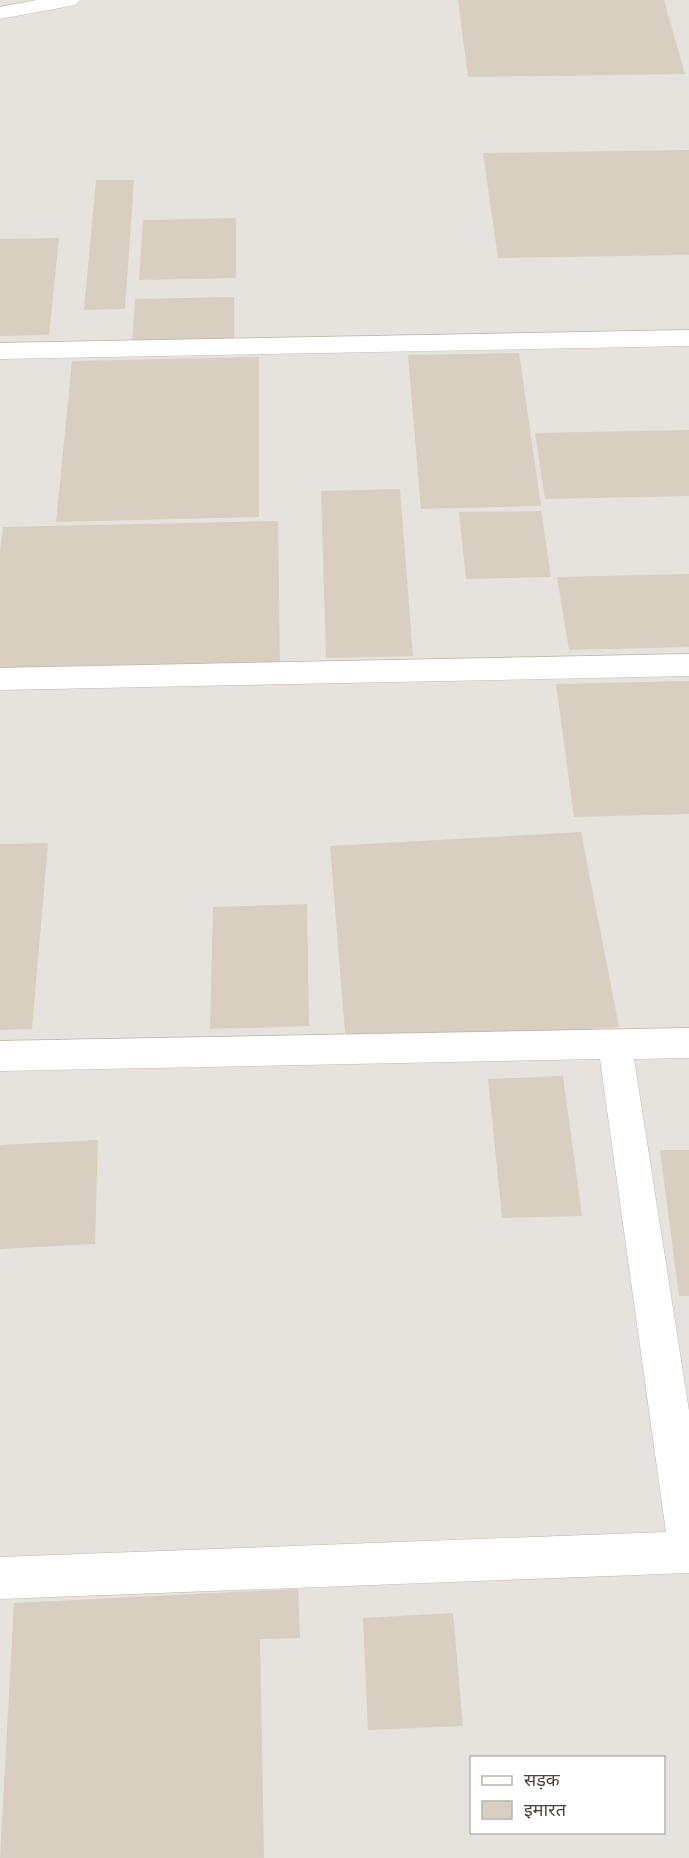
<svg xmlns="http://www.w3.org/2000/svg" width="689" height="1858" font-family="'Open Sans','Noto Sans Devanagari',sans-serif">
  <rect width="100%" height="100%" fill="#f6f3ec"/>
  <path fill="#e6e2dd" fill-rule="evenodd" d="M0 0H689V1858H0ZM472 1758H664V1832H472Z"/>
  <g fill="#d8cfc1">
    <path d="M458 0H664L685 74 468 77Z"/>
    <path d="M689 150V255L498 258 483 153Z"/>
    <path d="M96 180H134L125 309 84 310Z"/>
    <path d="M236 218V278L139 280 143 220Z"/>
    <path d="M59 238 49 335 0 336V239Z"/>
    <path d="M234 297V339L132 341 135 299Z"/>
    <path d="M519 353 541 506 421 509 408 355Z"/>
    <path d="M259 357V517L56 522 72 361Z"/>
    <path d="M689 430V496L545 499 535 433Z"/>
    <path d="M400 489 413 656 326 658 321 491Z"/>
    <path d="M541 511 551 577 466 579 459 512Z"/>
    <path d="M278 521 280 672 0 678V551L3 527Z"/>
    <path d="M689 574V647L569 650 557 577Z"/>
    <path d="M689 681V814L574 817 556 684Z"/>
    <path d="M581 832 619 1027 346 1044 330 846Z"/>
    <path d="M48 843 32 1029 0 1030V844Z"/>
    <path d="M307 904 309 1026 210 1029 213 907Z"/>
    <path d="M563 1076 582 1216 502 1218 488 1079Z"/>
    <path d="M98 1140 95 1244 0 1249V1145Z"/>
    <path d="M660 1150H689V1296H679Z"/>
    <path d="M298 1589 300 1638 260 1639 264 1858H0L14 1603Z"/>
    <path d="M453 1613 463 1726 368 1730 363 1618Z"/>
  </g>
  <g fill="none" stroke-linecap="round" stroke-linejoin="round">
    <g stroke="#c2bbae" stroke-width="1">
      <g id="minor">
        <path d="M37 0H80L77 4 70 6 0 19V7Z"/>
        <path d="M689 330V346L0 359V343Z"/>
        <path d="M689 654V676L0 690V668Z"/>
        <path d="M689 1028V1058L634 1059 689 1411V1573L0 1599V1557L666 1532 600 1059 0 1071V1041Z"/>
      </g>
    </g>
    <use href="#minor" fill="#fff" fill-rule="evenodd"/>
  </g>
  <rect x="470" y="1756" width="195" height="78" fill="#ffffff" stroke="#b7b4b0" stroke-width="1.5"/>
  <rect x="482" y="1776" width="30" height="9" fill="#ffffff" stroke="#b7b4b0" stroke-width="1.5"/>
  <text x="524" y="1786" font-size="18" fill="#4b4439">सड़क</text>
  <rect x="482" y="1801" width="30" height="18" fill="#d8cfc1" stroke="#b7b4b0" stroke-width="1.5"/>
  <text x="524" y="1816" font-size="18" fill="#4b4439">इमारत</text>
</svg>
